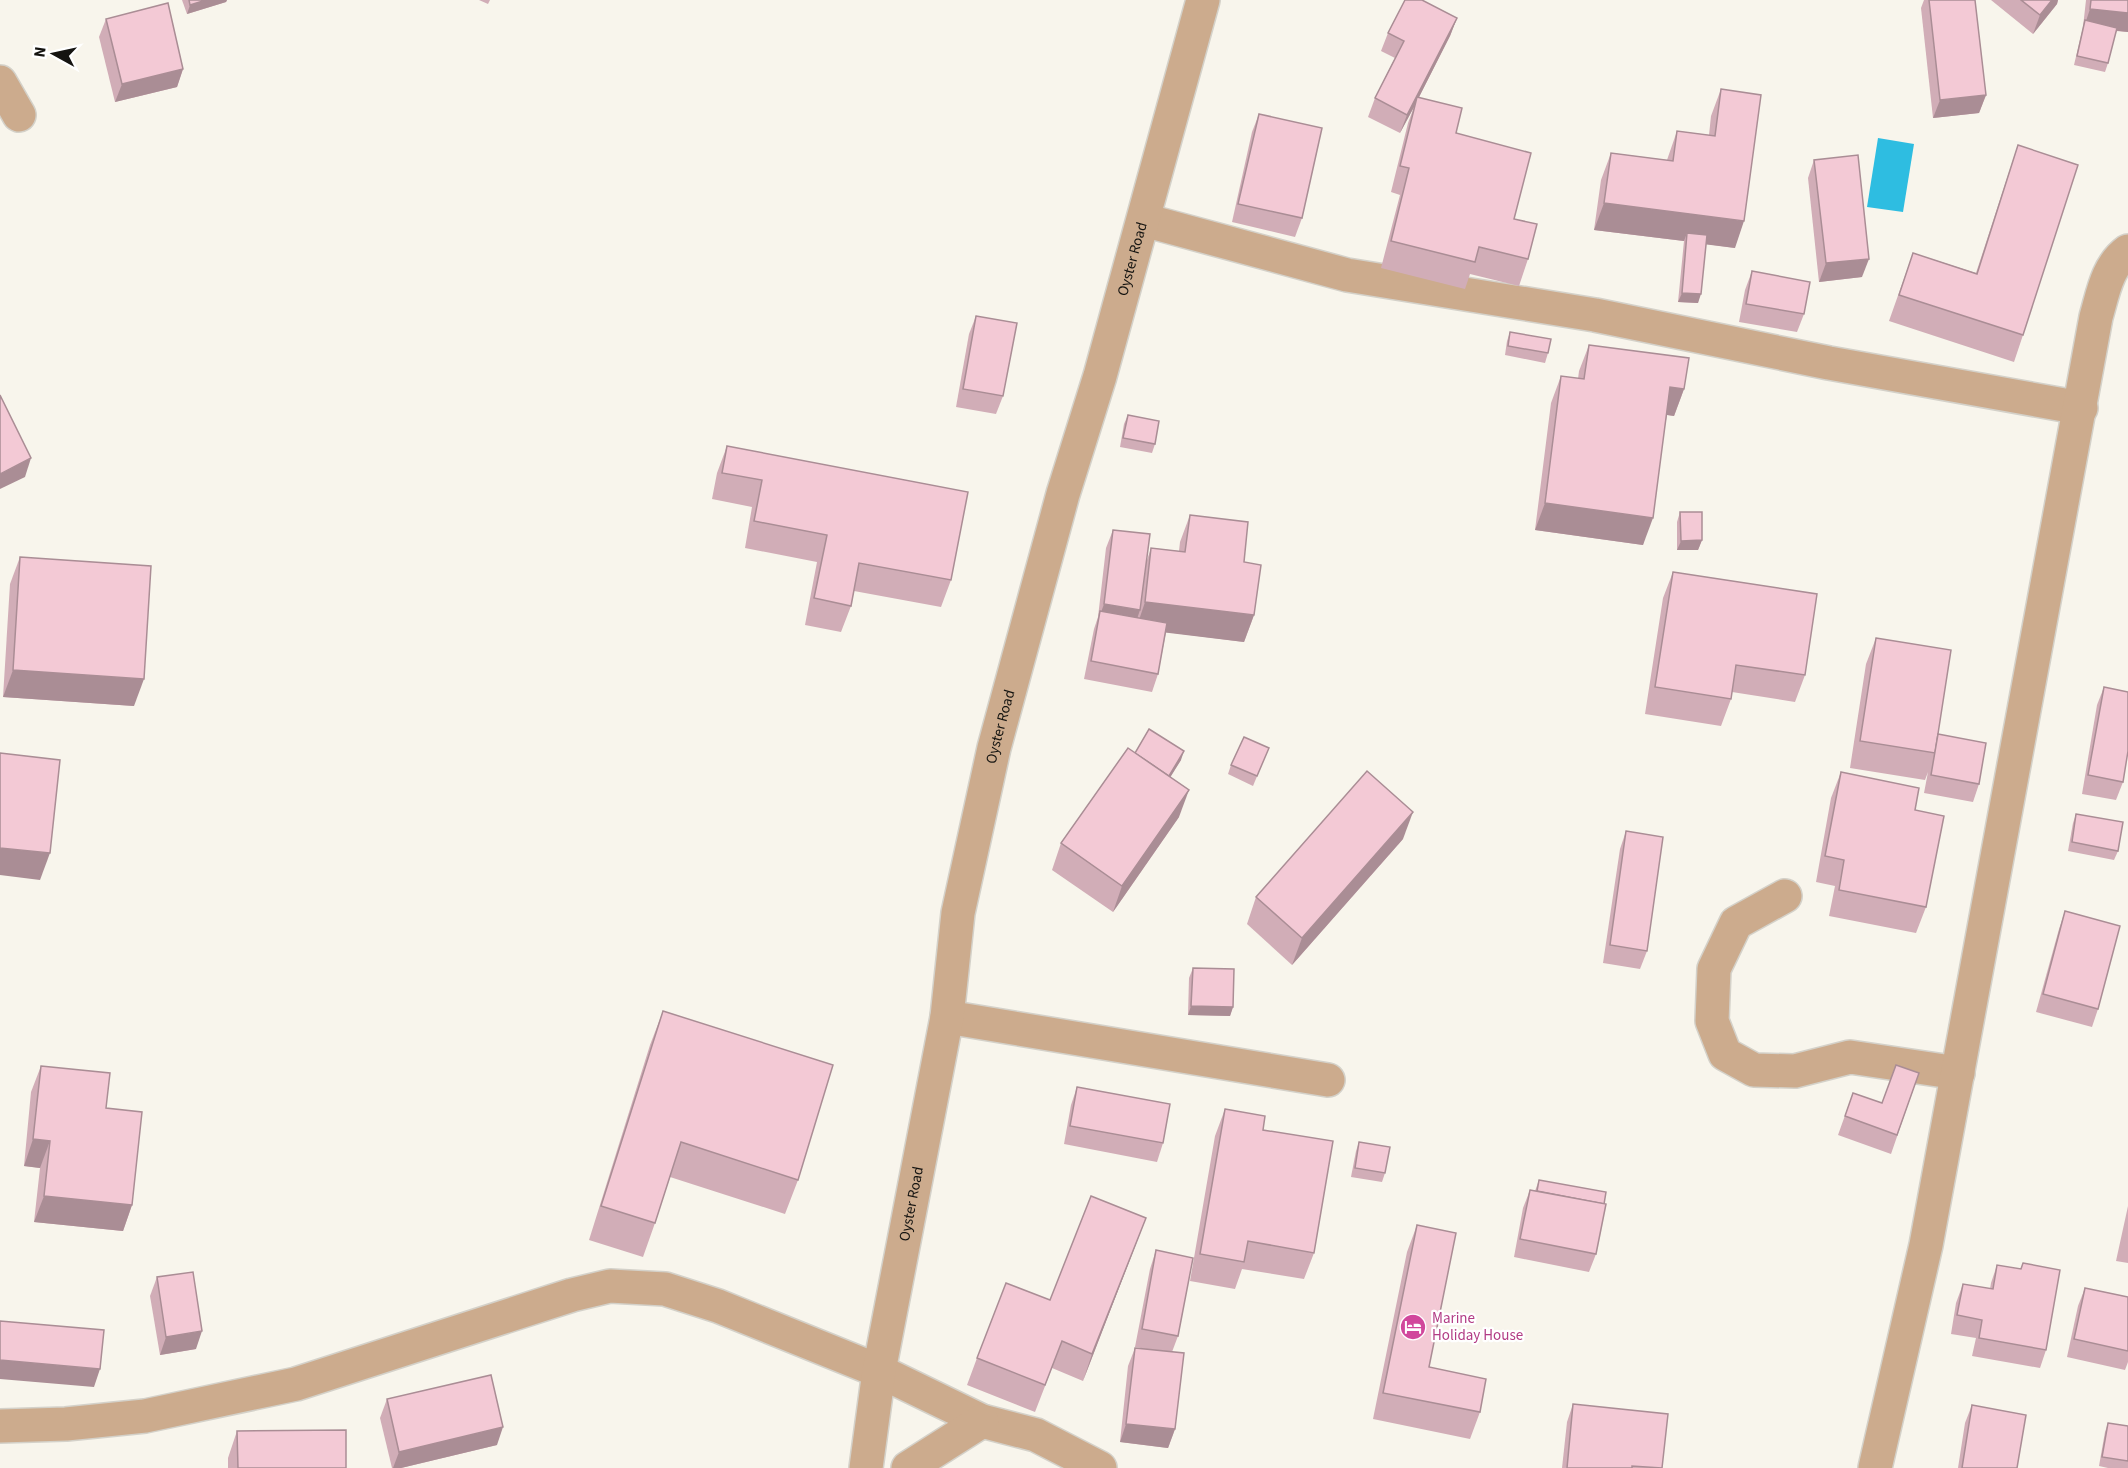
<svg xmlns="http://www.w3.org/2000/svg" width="2128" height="1468" font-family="'Source Sans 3',sans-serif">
  <rect width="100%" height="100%" fill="#f8f5ec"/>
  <path fill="#2ebde1" d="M1878 138 1914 144 1903 212 1867 207Z"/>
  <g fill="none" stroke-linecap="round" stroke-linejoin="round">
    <g stroke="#d4d1c9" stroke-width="36">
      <g id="minor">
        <path d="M0 82 19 115"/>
        <path d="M1144 220 1347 275 1595 315 1829 363 2081 408"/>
        <path d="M1785 896 1736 923 1714 969 1712 1021 1725 1054 1754 1070 1795 1071 1850 1057 1958 1073"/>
        <path d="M947 1017 1328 1080"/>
        <path d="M0 1426 66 1424 145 1416 296 1384 572 1295 610 1286 665 1289 718 1306 879 1371 982 1421 1036 1435 1100 1468"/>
        <path id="s1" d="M866 1468 879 1371 947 1017 958 913 994 748 1063 494 1100 376 1203 0"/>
        <path d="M908 1468 982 1421"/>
        <path d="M1875 1468 1926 1245 2096 317C2103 293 2107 266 2128 251"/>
      </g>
    </g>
    <use href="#minor" stroke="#ccab8d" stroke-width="33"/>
  </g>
  <g fill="#d1adb7">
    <path d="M182 0H227L226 2 187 14Z"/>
    <path d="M479 0H490L488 4Z"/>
    <path d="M1924 0H1975L1986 95 1979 113 1933 118 1921 8Z"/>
    <path d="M1991 0H2058L2057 4 2033 34Z"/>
    <path d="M2086 0H2128V32L2116 31 2108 63 2105 72 2074 65 2083 27Z"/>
    <path d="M1457 18 1450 36 1419 97 1456 133 1514 219 1528 259 1519 286 1470 274 1465 289 1381 268 1400 195 1391 192 1408 123 1414 107 1400 133 1368 117 1375 98 1395 58 1381 51 1388 33Z"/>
    <path d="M106 19 183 69 177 87 115 102 99 37Z"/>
    <path d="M1721 89 1735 248 1706 244 1698 303 1678 302 1684 241 1594 230 1601 180 1611 153 1667 160 1677 131 1709 135 1711 116Z"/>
    <path d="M1259 114 1302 218 1295 237 1232 222 1252 132Z"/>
    <path d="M2018 145 2023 335 2014 362 1889 321 1913 253 1976 273 2009 172Z"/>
    <path d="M1814 160 1862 277 1819 282 1808 178Z"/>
    <path d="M1752 271 1804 314 1797 332 1739 322 1745 290Z"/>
    <path d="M976 316 1003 396 996 414 956 407 969 334Z"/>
    <path d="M1510 332 1548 353 1545 363 1505 355 1507 341Z"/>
    <path d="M1589 345 1684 389 1674 416 1667 415 1643 545 1535 530 1551 403 1561 376 1578 379 1579 371Z"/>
    <path d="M1128 415 1155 444 1152 453 1120 447 1124 424Z"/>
    <path d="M727 446 951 580 941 607 854 591 851 606 841 632 805 625 817 562 745 548 752 507 712 499 717 473Z"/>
    <path d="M1680 512 1702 540 1698 550H1677V522Z"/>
    <path d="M1190 515 1244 562 1254 615 1244 642 1166 632 1158 674 1152 692 1084 679 1094 629 1098 617 1106 548 1113 530 1146 563 1151 548 1179 551 1180 542Z"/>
    <path d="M20 557 134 706 3 697 10 584Z"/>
    <path d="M1673 572 1805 675 1795 702 1732 692 1731 699 1721 726 1645 714 1663 598Z"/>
    <path d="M1876 638 1938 736 1979 784 1973 802 1924 793 1928 772 1925 780 1850 768 1866 664Z"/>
    <path d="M2104 687 2123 782 2116 800 2082 794 2097 705Z"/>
    <path d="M1135 753 1181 760 1170 777 1179 817 1113 912 1052 870 1061 843Z"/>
    <path d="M1265 757 1253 786 1228 774 1231 765Z"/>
    <path d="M1841 772 1915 810 1926 907 1916 933 1829 916 1835 886 1816 882 1831 798Z"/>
    <path d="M2076 814 2118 851 2114 860 2068 851 2073 823Z"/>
    <path d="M1626 831 1647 951 1640 969 1603 963 1620 849Z"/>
    <path d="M1403 839 1292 965 1247 924 1256 897Z"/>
    <path d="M2065 911 2098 1009 2092 1027 2036 1012 2059 929Z"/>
    <path d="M1193 968 1233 1007 1230 1016 1188 1015 1189 978Z"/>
    <path d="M663 1011 798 1180 785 1214 670 1177 655 1223 643 1257 589 1240 650 1045Z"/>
    <path d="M41 1066 106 1108 132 1205 123 1231 34 1222 40 1168 24 1166 31 1092Z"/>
    <path d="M1919 1073 1891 1154 1838 1135 1853 1093 1882 1103Z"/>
    <path d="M1077 1087 1163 1143 1157 1162 1064 1144 1071 1105Z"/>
    <path d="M1225 1109 1263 1130 1314 1253 1304 1279 1242 1269 1235 1289 1190 1281 1215 1136Z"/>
    <path d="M1359 1142 1385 1173 1382 1182 1351 1177 1356 1151Z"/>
    <path d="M1539 1180 1596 1254 1589 1272 1514 1257 1523 1208 1530 1190 1535 1191Z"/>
    <path d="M2128 1206V1263L2116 1261Z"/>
    <path d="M1146 1218 1083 1381 1052 1368 1035 1412 967 1385 977 1358 1050 1300Z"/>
    <path d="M1417 1225 1429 1367 1480 1412 1470 1439 1373 1419 1407 1252Z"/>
    <path d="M1156 1250 1178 1336 1172 1352 1175 1429 1168 1448 1120 1442 1128 1366 1135 1348H1141L1135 1347 1150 1269Z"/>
    <path d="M1997 1265 2046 1350 2040 1368 1972 1356 1976 1338 1951 1334 1956 1303 1963 1284 1990 1289 1991 1283Z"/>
    <path d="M157 1277 196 1349 160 1355 150 1296Z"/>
    <path d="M2085 1288 2128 1297V1362L2125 1370 2067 1357 2078 1306Z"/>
    <path d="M387 1399 497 1445 401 1468H392L380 1418Z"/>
    <path d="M1573 1404 1662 1468H1562L1567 1422Z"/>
    <path d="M1972 1405 2017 1468H1958L1965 1423Z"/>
    <path d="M2108 1423 2128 1426V1468H2108L2099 1466 2105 1432Z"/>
    <path d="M237 1431 346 1468H228V1458Z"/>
  </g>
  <g fill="#aa8d95">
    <path d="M206 0H227L226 2 187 14 190 5Z"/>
    <path d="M2052 0H2058L2057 4 2033 34 2040 15Z"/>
    <path d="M2090 9 2128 13V32L2084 27Z"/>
    <path d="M1457 18 1450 36 1416 103 1417 97 1414 107 1400 133 1407 115Z"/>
    <path d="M183 69 177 87 115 102 122 84Z"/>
    <path d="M1986 95 1979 113 1933 118 1940 100Z"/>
    <path d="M1604 203 1744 221 1735 248 1687 242V233L1684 241 1594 230Z"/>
    <path d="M1869 259 1862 277 1819 282 1826 263Z"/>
    <path d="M1682 293 1701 294 1698 303 1678 302Z"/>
    <path d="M1670 387 1684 389 1674 416 1661 414Z"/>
    <path d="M31 458 25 477 0 489V474Z"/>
    <path d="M1545 503 1653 518 1643 545 1535 530Z"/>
    <path d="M1702 540 1698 550H1677L1681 541Z"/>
    <path d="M1145 602 1254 615 1244 642 1136 629Z"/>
    <path d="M1104 604 1140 610 1134 628 1099 618Z"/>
    <path d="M13 670 144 679 134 706 3 697Z"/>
    <path d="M1184 751 1181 760 1158 797 1162 788Z"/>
    <path d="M1189 790 1179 817 1113 912 1122 886Z"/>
    <path d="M1413 812 1403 839 1292 965 1302 938Z"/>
    <path d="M0 848 50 853 40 880 0 875Z"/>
    <path d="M1191 1006 1233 1007 1230 1016 1188 1015Z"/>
    <path d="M33 1139 50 1141 40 1168 24 1166Z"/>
    <path d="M44 1196 132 1205 123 1231 34 1222Z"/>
    <path d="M1146 1218 1136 1244 1083 1381 1092 1354Z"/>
    <path d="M202 1331 196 1349 160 1355 166 1337Z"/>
    <path d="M0 1360 100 1369 94 1387 0 1379Z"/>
    <path d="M1126 1424 1175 1429 1168 1448 1120 1442Z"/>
    <path d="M503 1427 497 1445 401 1468H393L399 1452Z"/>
  </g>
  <g fill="#f3c9d5" stroke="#aa8d95" stroke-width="1.5">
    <path d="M189 0H206L190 5Z"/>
    <path d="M1405 0H1422L1457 18 1407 115 1375 98 1404 41 1388 33Z"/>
    <path d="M1929 0H1975L1986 95 1940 100Z"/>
    <path d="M2021 0H2052L2040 15Z"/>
    <path d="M2091 0H2128V13L2090 9Z"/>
    <path d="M168 3 183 69 122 84 106 19Z"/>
    <path d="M2085 20 2117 28 2108 63 2077 56Z"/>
    <path d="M1721 89 1761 95 1744 221 1604 203 1611 153 1673 161 1677 131 1715 136Z"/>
    <path d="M1417 97 1462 108 1456 133 1531 153 1514 219 1537 224 1528 259 1479 247 1475 262 1391 241 1409 168 1400 166Z"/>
    <path d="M1259 114 1322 128 1302 218 1238 204Z"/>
    <path d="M2018 145 2078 165 2023 335 1899 295 1913 253 1977 274Z"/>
    <path d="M1858 155 1869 259 1826 263 1814 160Z"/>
    <path d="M1687 233 1707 235 1701 294 1682 293Z"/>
    <path d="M1752 271 1810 282 1804 314 1746 304Z"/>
    <path d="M976 316 1017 323 1003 396 963 389Z"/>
    <path d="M1510 332 1551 339 1548 353 1508 346Z"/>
    <path d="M1589 345 1689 358 1684 389 1670 387 1653 518 1545 503 1561 376 1584 379Z"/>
    <path d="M0 395 31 458 0 474Z"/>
    <path d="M1128 415 1159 421 1155 444 1123 438Z"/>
    <path d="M727 446 968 492 951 580 859 563 851 606 814 598 827 535 754 521 762 480 722 473Z"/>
    <path d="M1680 512H1702V540L1681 541Z"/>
    <path d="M1190 515 1248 522 1244 562 1261 565 1254 615 1145 602 1151 548 1185 552Z"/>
    <path d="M1113 530 1150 534 1140 610 1104 604Z"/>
    <path d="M20 557 151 566 144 679 13 670Z"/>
    <path d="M1673 572 1817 594 1805 675 1736 665 1731 699 1655 687Z"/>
    <path d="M1100 611 1167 623 1158 674 1091 661Z"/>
    <path d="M1876 638 1951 650 1935 753 1860 741Z"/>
    <path d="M2104 687 2128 692V751L2123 782 2088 775Z"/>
    <path d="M1149 729 1184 751 1169 776 1135 753Z"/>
    <path d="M1938 734 1986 743 1979 784 1931 775Z"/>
    <path d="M1244 737 1269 748 1257 776 1231 765Z"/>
    <path d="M1128 748 1189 790 1122 886 1061 843Z"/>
    <path d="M0 753 60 760 50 853 0 848Z"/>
    <path d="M1367 771 1413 812 1302 938 1256 897Z"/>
    <path d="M1841 772 1919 788 1915 810 1944 816 1926 907 1839 890 1844 860 1825 856Z"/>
    <path d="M2076 814 2123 822 2118 851 2072 842Z"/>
    <path d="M1626 831 1663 837 1647 951 1610 945Z"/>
    <path d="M2065 911 2120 926 2098 1009 2043 994Z"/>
    <path d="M1193 968 1234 969 1233 1007 1191 1006Z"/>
    <path d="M663 1011 833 1065 798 1180 681 1142 655 1223 601 1206Z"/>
    <path d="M1896 1065 1919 1073 1897 1135 1845 1116 1853 1093 1882 1103Z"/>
    <path d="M41 1066 110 1073 106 1108 142 1112 132 1205 44 1196 50 1141 33 1139Z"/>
    <path d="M1077 1087 1170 1104 1163 1143 1070 1126Z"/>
    <path d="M1225 1109 1265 1116 1263 1130 1333 1141 1314 1253 1248 1241 1244 1262 1200 1254Z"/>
    <path d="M1359 1142 1390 1147 1385 1173 1355 1168Z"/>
    <path d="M1539 1180 1606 1192 1604 1204 1537 1191Z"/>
    <path d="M1530 1190 1606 1204 1596 1254 1520 1239Z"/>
    <path d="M1091 1196 1146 1218 1092 1354 1062 1341 1045 1385 977 1358 1006 1283 1050 1300Z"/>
    <path d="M1417 1225 1456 1233 1429 1367 1486 1379 1480 1412 1383 1393Z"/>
    <path d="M1156 1250 1193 1258 1178 1336 1142 1329Z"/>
    <path d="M2023 1263 2060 1270 2046 1350 1979 1338 1982 1320 1957 1315 1963 1284 1993 1289 1997 1265 2021 1269Z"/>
    <path d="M193 1272 202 1331 166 1337 157 1277Z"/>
    <path d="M2085 1288 2128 1297V1351L2074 1339Z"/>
    <path d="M0 1321 104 1330 100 1369 0 1360Z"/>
    <path d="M1135 1348 1184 1353 1175 1429 1126 1424Z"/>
    <path d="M491 1375 503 1427 399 1452 387 1399Z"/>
    <path d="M1573 1404 1668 1414 1662 1468 1632 1466V1468H1567Z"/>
    <path d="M1972 1405 2026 1415 2017 1468H1962Z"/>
    <path d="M2108 1423 2128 1426V1461L2102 1457Z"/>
    <path d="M346 1430V1468H238L237 1431Z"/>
  </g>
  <defs>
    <g id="hotel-disc" transform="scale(1.35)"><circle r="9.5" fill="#d1479c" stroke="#fff"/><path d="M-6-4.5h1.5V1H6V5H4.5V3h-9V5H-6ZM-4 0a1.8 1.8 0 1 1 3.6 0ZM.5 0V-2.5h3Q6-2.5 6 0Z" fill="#fff"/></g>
  </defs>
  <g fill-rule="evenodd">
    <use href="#hotel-disc" x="1413" y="1327"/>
  </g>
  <g text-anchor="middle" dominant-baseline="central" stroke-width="4.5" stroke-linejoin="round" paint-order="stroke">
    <g font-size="15" fill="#151411" stroke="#fff">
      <text stroke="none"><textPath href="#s1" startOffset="1240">Oyster Road</textPath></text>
      <text stroke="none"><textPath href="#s1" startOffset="754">Oyster Road</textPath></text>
      <text stroke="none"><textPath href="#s1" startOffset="268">Oyster Road</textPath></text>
    </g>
    <g font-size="15" fill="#b23c85" stroke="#fff" text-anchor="start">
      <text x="1432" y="1318">Marine<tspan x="1432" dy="17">Holiday House</tspan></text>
    </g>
  </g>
  <g transform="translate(54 54) rotate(278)" stroke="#ffffff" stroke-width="4.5" paint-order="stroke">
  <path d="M0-4.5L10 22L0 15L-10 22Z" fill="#151411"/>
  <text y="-9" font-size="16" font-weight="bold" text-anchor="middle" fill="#151411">N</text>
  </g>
</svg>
